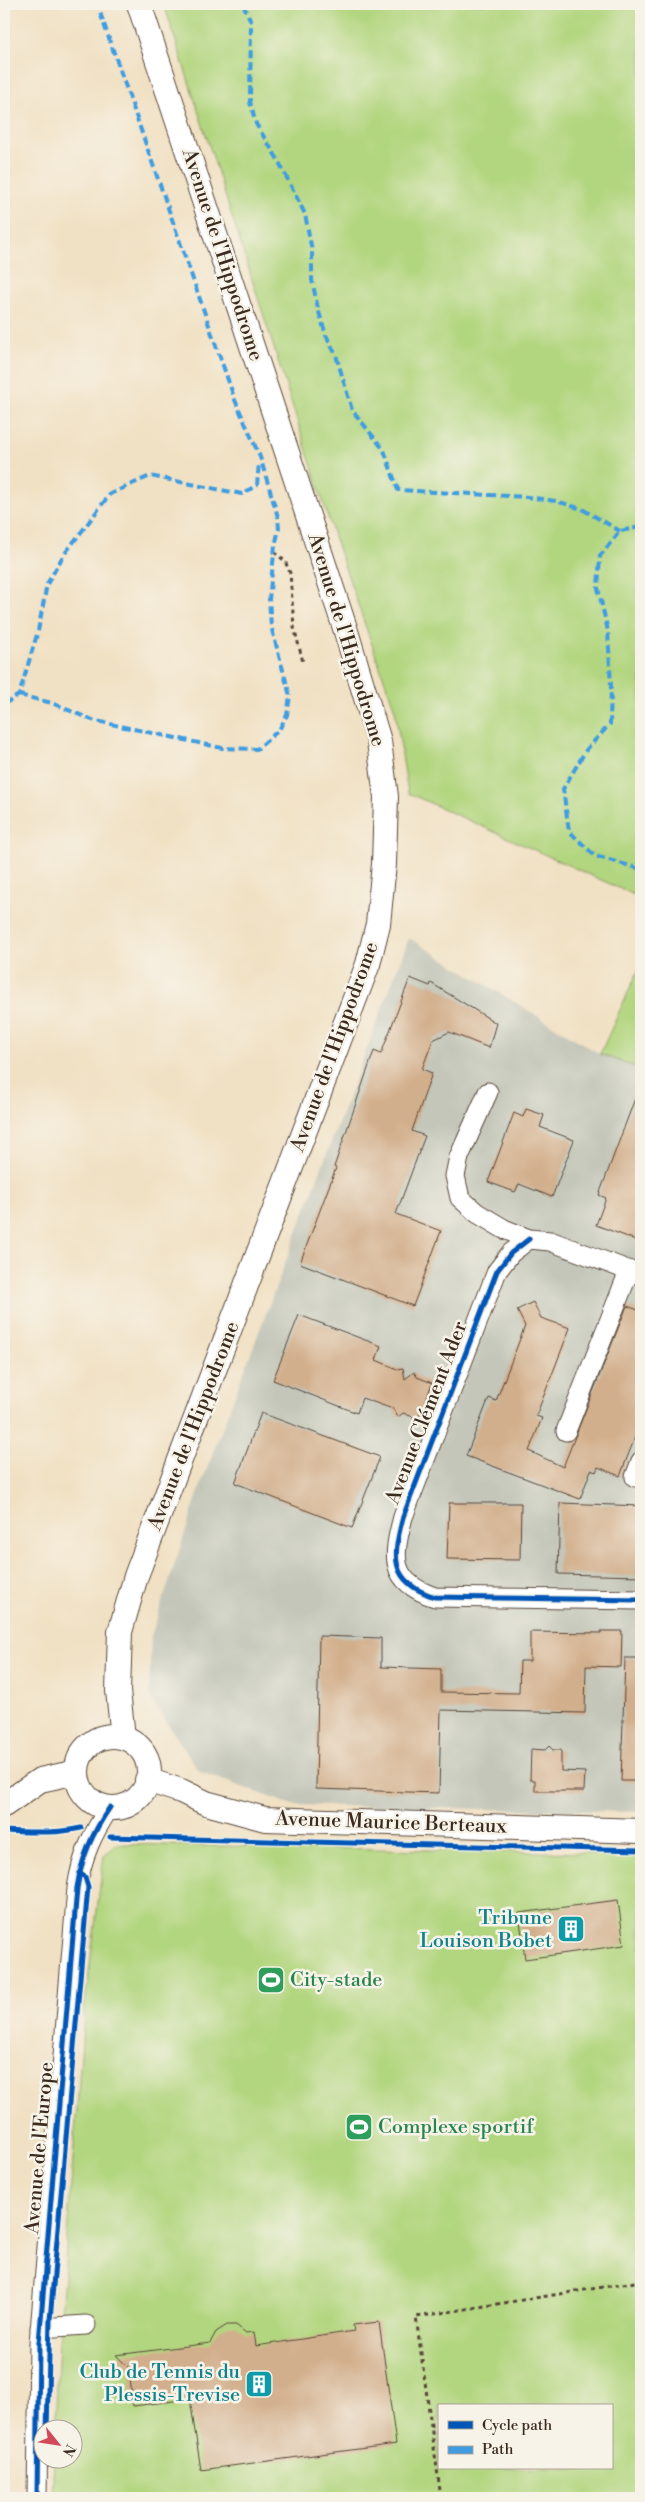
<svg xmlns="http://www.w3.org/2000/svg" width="645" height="2502" font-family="'Libre Bodoni',serif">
  <rect width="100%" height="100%" fill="#f7f3e8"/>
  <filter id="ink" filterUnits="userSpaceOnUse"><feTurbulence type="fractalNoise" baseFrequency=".02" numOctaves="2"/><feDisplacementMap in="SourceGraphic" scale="10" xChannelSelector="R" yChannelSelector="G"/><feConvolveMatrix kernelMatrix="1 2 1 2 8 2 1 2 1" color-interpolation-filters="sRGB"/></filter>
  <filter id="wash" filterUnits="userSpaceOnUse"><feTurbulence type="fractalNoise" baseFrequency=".0096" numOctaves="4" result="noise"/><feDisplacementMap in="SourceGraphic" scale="20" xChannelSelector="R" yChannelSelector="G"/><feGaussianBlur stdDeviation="1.12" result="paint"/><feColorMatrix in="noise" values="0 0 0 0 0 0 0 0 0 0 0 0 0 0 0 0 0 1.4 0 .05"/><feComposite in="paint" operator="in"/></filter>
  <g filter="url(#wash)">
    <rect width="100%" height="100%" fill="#f1e1c4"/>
    <path fill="#c3c6b9" d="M409 938 600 1054 641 1069V1812L292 1805 200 1772 149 1696 151 1636 203 1479Z"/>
    <g fill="#b2d67f" stroke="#76804e" fill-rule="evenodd">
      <path d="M164 4H641V898L408 793 395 710 336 542Z"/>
      <path d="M641 964V1069L600 1054Z"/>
      <path d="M116 1844 641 1854V2498H52L54 2460H72V2430L55 2429 59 2341 85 2003 104 1855ZM439 2406H611V2468H439Z"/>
    </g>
    <g id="blocks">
      <g fill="#d2af8c">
        <path d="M410 978 430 986 431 983 496 1023 489 1048 449 1032 433 1040 422 1069 432 1073 412 1131 425 1136 396 1214 441 1231 413 1306 300 1263 336 1168 334 1167 374 1051 381 1054Z"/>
        <path d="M640 1085 641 1086V1242L596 1225 606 1198 599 1195Z"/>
        <path d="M526 1109 544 1115 540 1127 574 1140 552 1197 519 1184 515 1192 488 1182 514 1113 523 1117Z"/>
        <path d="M533 1302 541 1318 570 1328 536 1416 542 1418 529 1451 563 1467 627 1306 641 1311V1422L620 1476 598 1467 596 1472 591 1470 580 1499 466 1456 489 1398 496 1401 525 1326 517 1310Z"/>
        <path d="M299 1315 381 1346 376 1360 397 1369 403 1368 405 1379 414 1372 417 1377 432 1383 426 1400 427 1405 423 1408 418 1419 403 1413 398 1417 392 1407 390 1408 362 1398 357 1413 273 1380Z"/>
        <path d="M261 1413 380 1457 352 1528 235 1483Z"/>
        <path d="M449 1503H521L520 1560 447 1559Z"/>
        <path d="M560 1503 641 1506V1576L558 1574Z"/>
        <path d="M601 1631H622L621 1667 586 1666 585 1713 441 1710 439 1793 316 1789 319 1636 381 1638V1667L441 1669V1692L519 1693 520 1661H530V1632L601 1633Z"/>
        <path d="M625 1658H641V1781H621Z"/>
        <path d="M549 1746 553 1750H561V1771L585 1772 584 1791H535V1780H530L531 1749 545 1750Z"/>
        <path d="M618 1900 624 1945 525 1959 519 1913Z"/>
        <path d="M379 2322 396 2444 201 2470 190 2399 133 2406 129 2368 116 2355 210 2343 216 2332 227 2325H236L246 2333 254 2332 256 2346 354 2331 353 2325Z"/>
      </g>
    </g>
  </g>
  <g filter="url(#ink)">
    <use href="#blocks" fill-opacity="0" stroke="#564537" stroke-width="1"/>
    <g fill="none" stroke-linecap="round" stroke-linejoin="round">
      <g stroke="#564537" stroke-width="21">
        <g id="minor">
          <path d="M488 1092 459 1157 455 1176 460 1198 477 1213 504 1229 529 1239 550 1241 641 1275"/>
          <path d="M529 1239 511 1253 497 1271 403 1517C393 1555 388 1582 435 1597L641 1600"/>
          <path d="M566 1431 629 1271"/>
          <path d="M635 1477 641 1461"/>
          <path d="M40 2328 86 2325"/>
          <path d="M37 2498 39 2343 77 1888C82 1856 92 1834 110 1807"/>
        </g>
      </g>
      <g stroke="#564537" stroke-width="26">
        <g id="major">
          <circle cx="113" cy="1772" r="36"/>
          <path d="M123 1737 118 1691 120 1632 136 1576 368 964 378 924 384 864 386 797 379 741 345 628 139 4"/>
          <path d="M147 1780 181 1791 206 1803 265 1819 641 1831"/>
          <path d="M4 1805 40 1780 77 1772"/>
        </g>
      </g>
      <g stroke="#564537" stroke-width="3" stroke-dasharray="4 4" stroke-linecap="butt">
        <path d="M274 552 285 561 290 573 294 627 303 662"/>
        <path d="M441 2498 416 2317 641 2281"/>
      </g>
      <use href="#minor" stroke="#fff" stroke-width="19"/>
      <use href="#major" stroke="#fff" stroke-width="24"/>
      <g stroke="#3f9ce0" stroke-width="4" stroke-dasharray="8 4" stroke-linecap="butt">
        <path d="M243 4 251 22 250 102 256 124 277 158 305 214 312 251V280L318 309 326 335 336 355 352 410 384 450 398 490 527 497 556 501 582 509 620 531"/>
        <path d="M641 527 620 531 600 556 598 588 608 631 611 686 610 724 586 750 563 789 569 831 595 856 641 869"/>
        <path d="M19 695 52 703 92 720 222 748 257 749 279 730 287 715 290 696 271 626 269 599 275 546 279 529 278 517 260 457 235 400 97 4"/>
        <path d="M4 704 19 695 38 631 47 584 63 556 110 494 150 476 242 494 257 485 259 463"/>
      </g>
      <g stroke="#f7f3e8" stroke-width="8">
        <g id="cycleway">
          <path d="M529 1239 511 1253 497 1271 403 1517C393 1555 388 1582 435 1597L641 1600"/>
          <path d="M4 1831C31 1832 55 1834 81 1828"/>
          <path d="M110 1837 641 1850"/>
          <path d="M47 2430 50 2320 88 1887 85 1877 79 1873"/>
          <path d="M37 2498 39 2343 77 1888C82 1856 92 1834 110 1807"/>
        </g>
      </g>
      <use href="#cycleway" stroke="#0057b8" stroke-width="5"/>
    </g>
  </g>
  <defs>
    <g id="building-square" transform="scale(1.4375)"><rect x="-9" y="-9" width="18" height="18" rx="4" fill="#0f9aa8" stroke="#f7f3e8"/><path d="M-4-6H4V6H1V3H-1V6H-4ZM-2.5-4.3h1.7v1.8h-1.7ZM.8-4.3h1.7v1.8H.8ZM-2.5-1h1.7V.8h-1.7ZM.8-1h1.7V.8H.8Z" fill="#fff"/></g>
    <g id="stadium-square" transform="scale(1.4375)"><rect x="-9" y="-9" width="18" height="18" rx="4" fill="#2e9e5b" stroke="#f7f3e8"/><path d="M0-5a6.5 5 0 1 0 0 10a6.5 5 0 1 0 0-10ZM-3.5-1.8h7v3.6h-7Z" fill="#fff"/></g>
  </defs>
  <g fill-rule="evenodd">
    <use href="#building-square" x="571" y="1929"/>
    <use href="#stadium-square" x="271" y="1980"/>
    <use href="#stadium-square" x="359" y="2127"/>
    <use href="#building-square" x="259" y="2384"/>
  </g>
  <g text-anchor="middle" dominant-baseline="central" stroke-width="5" stroke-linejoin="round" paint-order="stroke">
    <g font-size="20" fill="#3b2a1e" stroke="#f7f3e8">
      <text transform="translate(222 255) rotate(72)">Avenue de l'Hippodrome</text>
      <text transform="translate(346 640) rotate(73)">Avenue de l'Hippodrome</text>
      <text transform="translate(335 1047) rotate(-70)">Avenue de l'Hippodrome</text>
      <text transform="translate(427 1413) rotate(-69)">Avenue Clément Ader</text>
      <text transform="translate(194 1426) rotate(-69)">Avenue de l'Hippodrome</text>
      <text transform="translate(391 1823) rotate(2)">Avenue Maurice Berteaux</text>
      <text transform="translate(40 2148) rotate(-85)">Avenue de l'Europe</text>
    </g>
    <g font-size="20" fill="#0d838f" stroke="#f7f3e8" text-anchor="end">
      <text x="552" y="1918">Tribune<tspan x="552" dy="23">Louison Bobet</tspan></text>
      <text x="240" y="2372">Club de Tennis du<tspan x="240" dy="23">Plessis-Trevise</tspan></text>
    </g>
    <g font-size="20" fill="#27864d" stroke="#f7f3e8" text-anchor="start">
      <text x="290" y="1980">City-stade</text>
      <text x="378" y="2127">Complexe sportif</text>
    </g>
  </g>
  <rect width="645" height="2502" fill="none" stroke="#f7f3e8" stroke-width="20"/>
  <rect x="438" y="2404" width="175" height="65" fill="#f7f3e8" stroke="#aca397"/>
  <rect x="448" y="2421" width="25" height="8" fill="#0057b8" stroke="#aca397"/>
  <text x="482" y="2430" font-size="15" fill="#3b2a1e">Cycle path</text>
  <rect x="448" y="2446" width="25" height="8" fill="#3f9ce0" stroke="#aca397"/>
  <text x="482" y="2454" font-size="15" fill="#3b2a1e">Path</text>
  <g transform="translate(58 2444) rotate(120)"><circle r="24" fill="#f7f3e8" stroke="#aca397"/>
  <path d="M0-4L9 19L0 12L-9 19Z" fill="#d1495b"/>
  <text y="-8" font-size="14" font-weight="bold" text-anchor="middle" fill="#3b2a1e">N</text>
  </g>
</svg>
